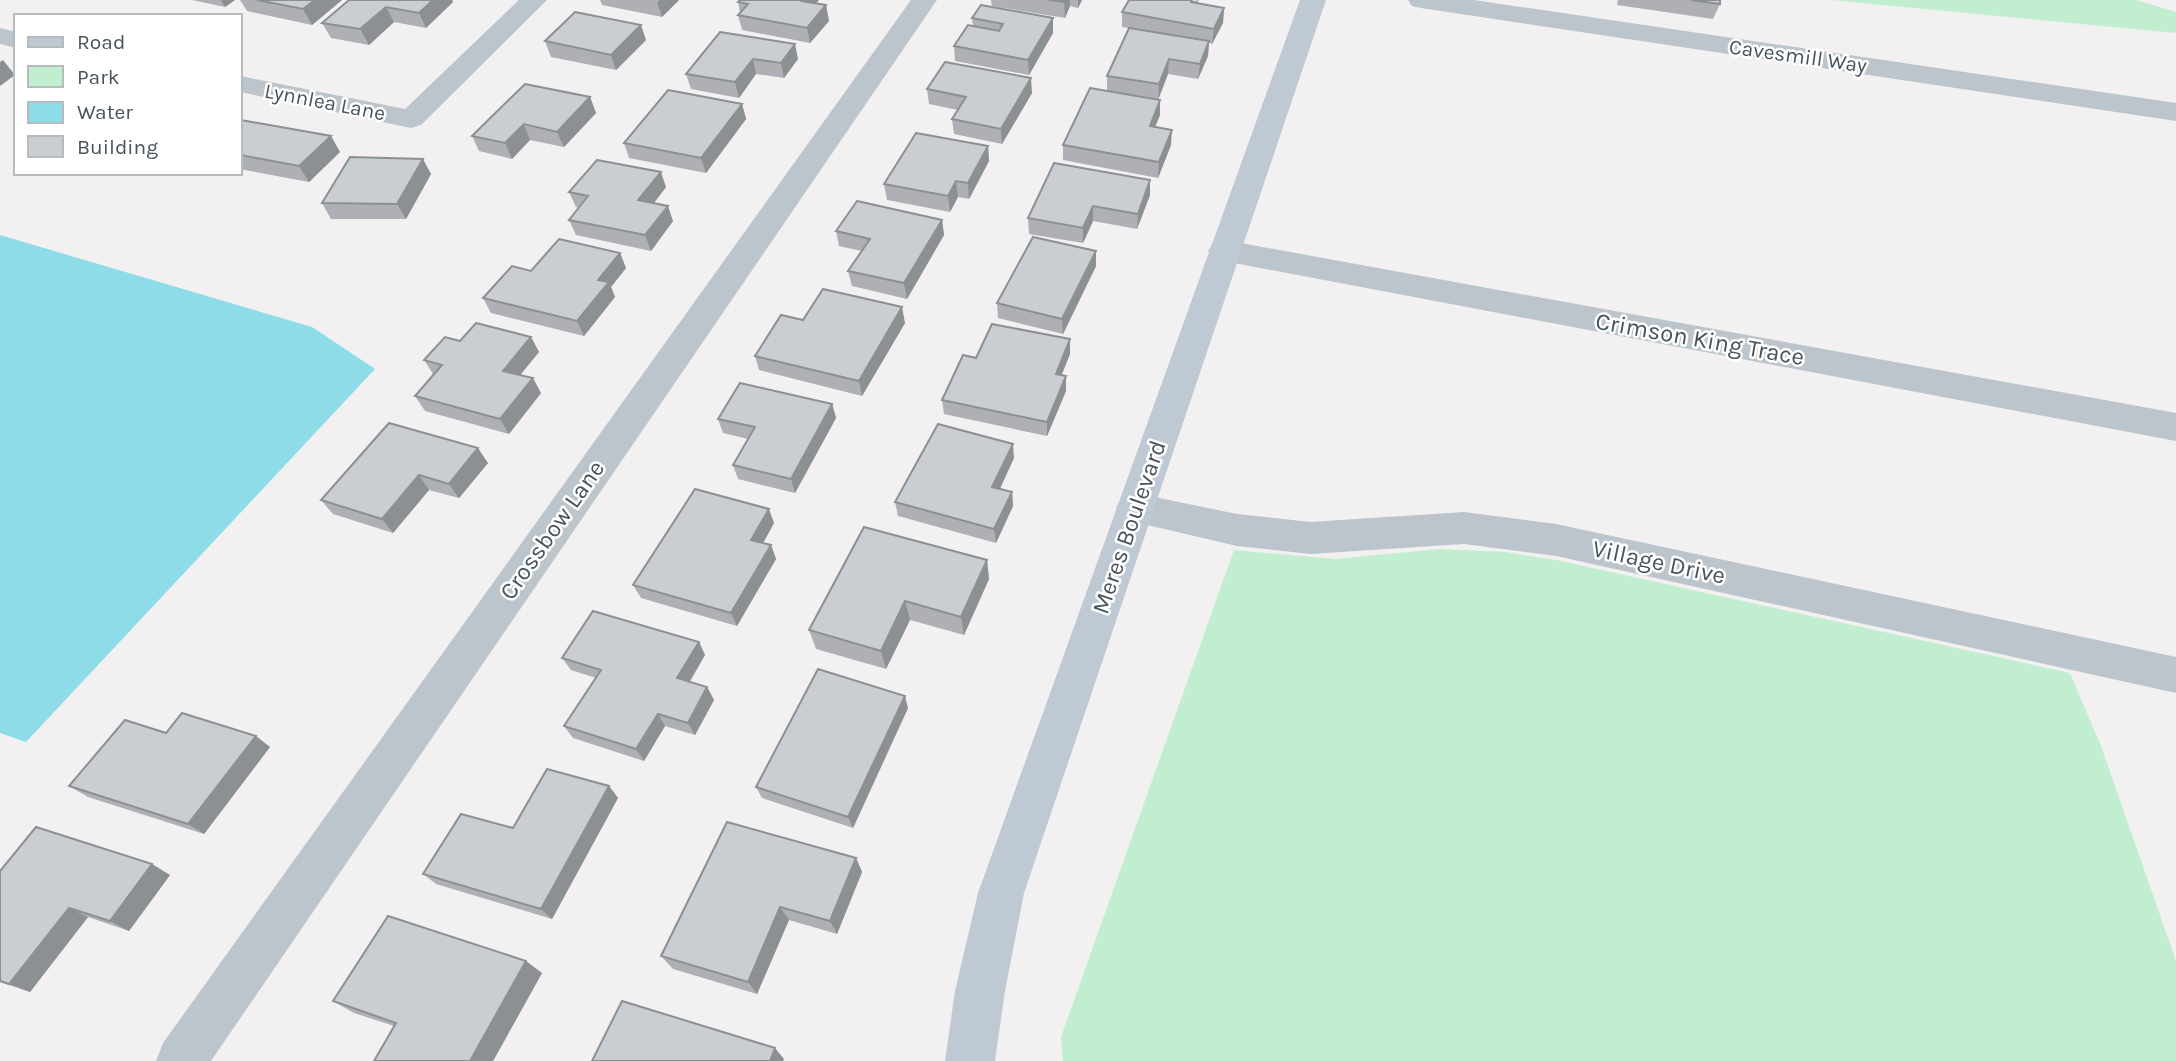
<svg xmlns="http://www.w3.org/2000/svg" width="2176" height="1061" font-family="Karla,sans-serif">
  <rect width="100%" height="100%" fill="#f2f0f0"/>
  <g fill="#c0eecf">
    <path d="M1831 0H2136L2176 12V33Z"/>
    <path d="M1439 549 1506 552 1556 560 2070 673 2101 746 2176 961V1061H1063L1061 1037 1234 550 1335 559Z"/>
  </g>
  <path fill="#8fdce9" d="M0 235 312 327 375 369 26 742 0 733Z"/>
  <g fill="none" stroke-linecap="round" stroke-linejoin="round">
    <g fill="#bcc5cc" fill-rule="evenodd">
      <path d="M519 0H547L421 125 411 128 240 92V76L405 109Z"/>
      <path d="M911 0H937L211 1061H156L163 1043Z"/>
      <path d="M1408 0H1474L2176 103V121L1421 8 1412 6Z"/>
      <path d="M0 28 16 32V48L0 44Z"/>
      <path d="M1224 240 2176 413V441L1213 259 1208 251 1213 243Z"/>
      <path d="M1135 493 1237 514 1310 522 1464 512 1556 524 2176 657V693L1556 556 1464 544 1310 554 1237 546 1122 519 1116 508 1122 497Z"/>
    </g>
    <path fill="#bec9d3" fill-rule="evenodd" d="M1300 0H1326L1024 893 1005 991 995 1061H945L955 991 978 893Z"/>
  </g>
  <g fill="#aeb0b5">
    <path d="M192 0H235L225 7Z"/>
    <path d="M240 0H342L312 25 247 11Z"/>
    <path d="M349 0H452L453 2 426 28 394 22 369 45 331 38 322 23Z"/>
    <path d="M600 0H679L662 17 602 5Z"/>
    <path d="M991 0H1082L1078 8 1070 6 1065 18 992 6Z"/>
    <path d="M1199 0 1197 3 1224 8 1223 23 1212 44 1209 43 1208 56 1198 79 1168 74 1158 100 1160 115 1155 127 1171 145 1158 178 1063 160V145L1107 91V76L1129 28 1122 27V12Z"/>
    <path d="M1618 0H1720V4L1713 19 1617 5Z"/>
    <path d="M738 2 816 3 826 5 829 21 810 43 742 30 738 15 740 13Z"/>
    <path d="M972 18H1053V33L1029 75 955 61 954 46 973 26Z"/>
    <path d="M720 32 798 59 784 78 756 74 739 98 691 89 686 74Z"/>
    <path d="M646 40 616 70 551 57 545 41Z"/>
    <path d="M927 89 1032 93 1002 144 954 134 952 119 958 110 929 104Z"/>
    <path d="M590 97 596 113 564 147 530 140 512 159 479 151 472 136Z"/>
    <path d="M742 104 746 119 706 173 629 158 624 143Z"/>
    <path d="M240 121 331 136 340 152 309 182 240 169Z"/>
    <path d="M988 146 989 161 969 199 958 197 950 212 887 200 884 184Z"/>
    <path d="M431 174 406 219H331L322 203Z"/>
    <path d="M1150 180V195L1137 229 1093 221 1083 243 1029 234 1028 218Z"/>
    <path d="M666 187 654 203 673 221 651 251 576 235 569 220 579 208 576 207 569 192Z"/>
    <path d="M942 220 944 235 907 299 852 286 848 271 861 251 839 246 836 231Z"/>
    <path d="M1096 251V266L1063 334 998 318 997 303Z"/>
    <path d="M620 253 626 268 611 287 615 297 584 336 491 313 483 298 531 271Z"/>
    <path d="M905 323 862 396 759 370 755 356Z"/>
    <path d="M531 337 539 352 520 375 541 393 509 434 425 411 415 396 433 374 424 360 460 341Z"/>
    <path d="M1070 339V354L1061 375 1066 391 1047 436 944 414 942 400 976 358Z"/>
    <path d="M832 404 836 418 795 493 738 479 733 465 748 439 723 433 718 419Z"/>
    <path d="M389 423 488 463 459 498 429 490 393 533 333 514 321 500Z"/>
    <path d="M1014 458 1000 489 1012 492 1013 506 996 543 898 516 895 502Z"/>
    <path d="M774 523 763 543 771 545 776 559 737 626 641 598 633 585Z"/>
    <path d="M987 560 989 579 964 635 910 620 886 669 816 649 809 630Z"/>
    <path d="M699 642 705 655 690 682 707 687 714 700 695 735 665 726 644 761 573 738 564 726 596 678 571 670 562 658Z"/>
    <path d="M908 708 853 828 762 798 756 787Z"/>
    <path d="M270 747 204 834 88 797 69 786Z"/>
    <path d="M609 786 618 798 552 919 436 884 423 874 513 828Z"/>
    <path d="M856 858 862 872 837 934 789 920 757 994 673 969 661 956Z"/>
    <path d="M0 871 170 875 129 931 88 917 30 992 0 982Z"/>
    <path d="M542 973 493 1061H374L394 1026 354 1013 333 1001Z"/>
  </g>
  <g fill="#8d9093">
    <path d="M221 0H235L225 7Z"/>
    <path d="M315 0H342L312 25 303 9Z"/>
    <path d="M433 0H452L453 2 426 28 419 13Z"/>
    <path d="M660 0H679L662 17 657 2Z"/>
    <path d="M803 0H819L805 16Z"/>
    <path d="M1066 0H1070V6L1065 18 1064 2Z"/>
    <path d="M1078 0H1082L1078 8Z"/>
    <path d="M826 5 829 21 810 43 807 28Z"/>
    <path d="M386 7 394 22 369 45 360 29Z"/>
    <path d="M1224 8 1223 23 1212 44 1214 29Z"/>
    <path d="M1053 18V33L1029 75 1028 60Z"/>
    <path d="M641 25 646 40 616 70 611 55Z"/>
    <path d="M1209 41 1208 56 1198 79 1200 64Z"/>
    <path d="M795 44 798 59 784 78 781 63Z"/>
    <path d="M753 59 756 74 739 98 735 82Z"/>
    <path d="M1169 59 1168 74 1158 100 1159 84Z"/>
    <path d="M3 60 15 75 0 86V62Z"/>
    <path d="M1031 78 1032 93 1002 144 1001 129Z"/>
    <path d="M590 97 596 113 564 147 557 132Z"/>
    <path d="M1160 100V115L1149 142 1150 126Z"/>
    <path d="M742 104 746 119 706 173 701 158Z"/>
    <path d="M524 124 530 140 512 159 505 143Z"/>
    <path d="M1172 130 1171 145 1158 178 1159 162Z"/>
    <path d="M331 136 340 152 309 182 299 166Z"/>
    <path d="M988 146 989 161 969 199 968 183Z"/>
    <path d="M423 159 431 174 406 219 397 204Z"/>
    <path d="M661 172 666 187 644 216 638 200Z"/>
    <path d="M1150 180V195L1137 229 1138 214Z"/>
    <path d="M956 181 958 197 950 212 948 196Z"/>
    <path d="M668 206 673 221 651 251 645 235Z"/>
    <path d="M1093 206V221L1083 243V228Z"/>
    <path d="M942 220 944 235 907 299 904 283Z"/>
    <path d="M1096 251V266L1063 334 1062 319Z"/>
    <path d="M620 253 626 268 611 287 615 297 584 336 577 321 598 280Z"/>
    <path d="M902 307 905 323 862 396 859 381Z"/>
    <path d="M531 337 539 352 512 385 503 371Z"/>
    <path d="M1070 339V354L1056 389V374Z"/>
    <path d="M1066 376V391L1047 436V422Z"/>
    <path d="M533 378 541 393 509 434 500 419Z"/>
    <path d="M832 404 836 418 795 493 791 479Z"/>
    <path d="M1013 444 1014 458 994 501 992 487Z"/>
    <path d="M478 448 488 463 459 498 449 484Z"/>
    <path d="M419 475 429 490 393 533 382 519Z"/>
    <path d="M1012 492 1013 506 996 543 994 529Z"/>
    <path d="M769 509 774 523 757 554 751 540Z"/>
    <path d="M771 545 776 559 737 626 731 613Z"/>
    <path d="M987 560 989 579 964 635 961 617Z"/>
    <path d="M905 601 910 620 886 669 881 651Z"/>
    <path d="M699 642 705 655 684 690 677 678Z"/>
    <path d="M707 687 714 700 695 735 688 723Z"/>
    <path d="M905 696 908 708 853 828 848 817Z"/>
    <path d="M658 714 665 726 644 761 636 749Z"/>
    <path d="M256 736 270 747 204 834 188 824Z"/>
    <path d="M609 786 618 798 552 919 541 909Z"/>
    <path d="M856 858 862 872 837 934 830 921Z"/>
    <path d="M152 864 170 875 129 931 110 921Z"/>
    <path d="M780 907 789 920 757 994 748 982Z"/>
    <path d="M69 908 88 917 30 992 9 984Z"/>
    <path d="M526 961 542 973 493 1061H470Z"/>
    <path d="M775 1048 784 1059 783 1061H770Z"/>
  </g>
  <g fill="#cacdd2" stroke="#8d9093" stroke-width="2">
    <path d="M257 0H315L303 9Z"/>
    <path d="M349 0H433L419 13 386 7 360 29 322 23Z"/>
    <path d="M740 0H803L802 1 826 5 807 28 738 15 748 4 738 2Z"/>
    <path d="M1049 0H1066L1064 2Z"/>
    <path d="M1129 0H1192L1191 2 1224 8 1214 29 1122 12Z"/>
    <path d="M1691 0H1720V4Z"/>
    <path d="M981 5 1053 18 1028 60 954 46 968 25 999 31 1003 24 972 18Z"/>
    <path d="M575 12 641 25 611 55 545 41Z"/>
    <path d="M1129 28 1209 41 1200 64 1169 59 1159 84 1107 76Z"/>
    <path d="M720 32 795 44 781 63 753 59 735 82 686 74Z"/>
    <path d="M945 62 1031 78 1001 129 952 119 966 97 927 89Z"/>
    <path d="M525 84 590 97 557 132 524 124 505 143 472 136Z"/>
    <path d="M1090 88 1160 100 1150 126 1172 130 1159 162 1063 145Z"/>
    <path d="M668 90 742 104 701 158 624 143Z"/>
    <path d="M241 120 331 136 299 166 240 155V121Z"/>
    <path d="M916 133 988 146 968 183 956 181 948 196 884 184Z"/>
    <path d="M350 157 423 159 397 204 322 203Z"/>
    <path d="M597 160 661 172 638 200 668 206 645 235 569 220 588 196 569 192Z"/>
    <path d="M1054 163 1150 180 1138 214 1093 206 1083 228 1028 218Z"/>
    <path d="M857 201 942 220 904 283 848 271 870 239 836 231Z"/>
    <path d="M1033 237 1096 251 1062 319 997 303Z"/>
    <path d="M559 239 620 253 598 280 609 282 577 321 483 298 512 266 531 271Z"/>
    <path d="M823 289 902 307 859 381 755 356 781 315 803 320Z"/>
    <path d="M476 323 531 337 503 371 533 378 500 419 415 396 442 365 424 360 445 337 460 341Z"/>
    <path d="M992 324 1070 339 1056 374 1066 376 1047 422 942 400 963 355 976 358Z"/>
    <path d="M740 383 832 404 791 479 733 465 755 427 718 419Z"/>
    <path d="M389 423 478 448 449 484 419 475 382 519 321 500Z"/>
    <path d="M938 424 1013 444 992 487 1012 492 994 529 895 502Z"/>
    <path d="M695 489 769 509 751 540 771 545 731 613 633 585Z"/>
    <path d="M864 527 987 560 961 617 905 601 881 651 809 630Z"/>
    <path d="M593 611 699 642 677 678 707 687 688 723 658 714 636 749 564 726 601 670 562 658Z"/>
    <path d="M818 669 905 696 848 817 756 787Z"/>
    <path d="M182 713 256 736 188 824 69 786 125 720 166 733Z"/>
    <path d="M547 769 609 786 541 909 423 874 461 814 513 828Z"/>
    <path d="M727 822 856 858 830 921 780 907 748 982 661 956Z"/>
    <path d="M36 827 152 864 110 921 69 908 9 984 0 981V871Z"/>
    <path d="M388 916 526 961 470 1061H374L396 1023 333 1001Z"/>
    <path d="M622 1001 775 1048 770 1061H592Z"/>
  </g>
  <g text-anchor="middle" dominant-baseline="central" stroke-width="5" stroke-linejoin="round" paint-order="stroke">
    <g font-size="21" fill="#48545d" stroke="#fff">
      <text transform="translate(1798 56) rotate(8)">Cavesmill Way</text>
      <text transform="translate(325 102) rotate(11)">Lynnlea Lane</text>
    </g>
    <g font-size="24" fill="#48545d" stroke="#fff">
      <text transform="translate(1700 339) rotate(10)">Crimson King Trace</text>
      <text transform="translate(1129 527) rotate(-71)">Meres Boulevard</text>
      <text transform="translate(552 530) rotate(-55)">Crossbow Lane</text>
      <text transform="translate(1659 562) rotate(12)">Village Drive</text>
    </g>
  </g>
  <rect x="14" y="14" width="228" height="161" fill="#ffffff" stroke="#b6bbbe" stroke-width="2"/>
  <rect x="28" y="37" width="35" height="10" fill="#bec9d3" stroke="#b6bbbe" stroke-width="2"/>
  <text x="77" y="49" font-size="21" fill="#48545d">Road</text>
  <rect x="28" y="66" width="35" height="21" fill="#c0eecf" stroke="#b6bbbe" stroke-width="2"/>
  <text x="77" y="84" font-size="21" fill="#48545d">Park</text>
  <rect x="28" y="102" width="35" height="21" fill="#8fdce9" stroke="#b6bbbe" stroke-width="2"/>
  <text x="77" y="119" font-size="21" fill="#48545d">Water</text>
  <rect x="28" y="136" width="35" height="21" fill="#cacdd2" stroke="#b6bbbe" stroke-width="2"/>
  <text x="77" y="154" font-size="21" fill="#48545d">Building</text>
</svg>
